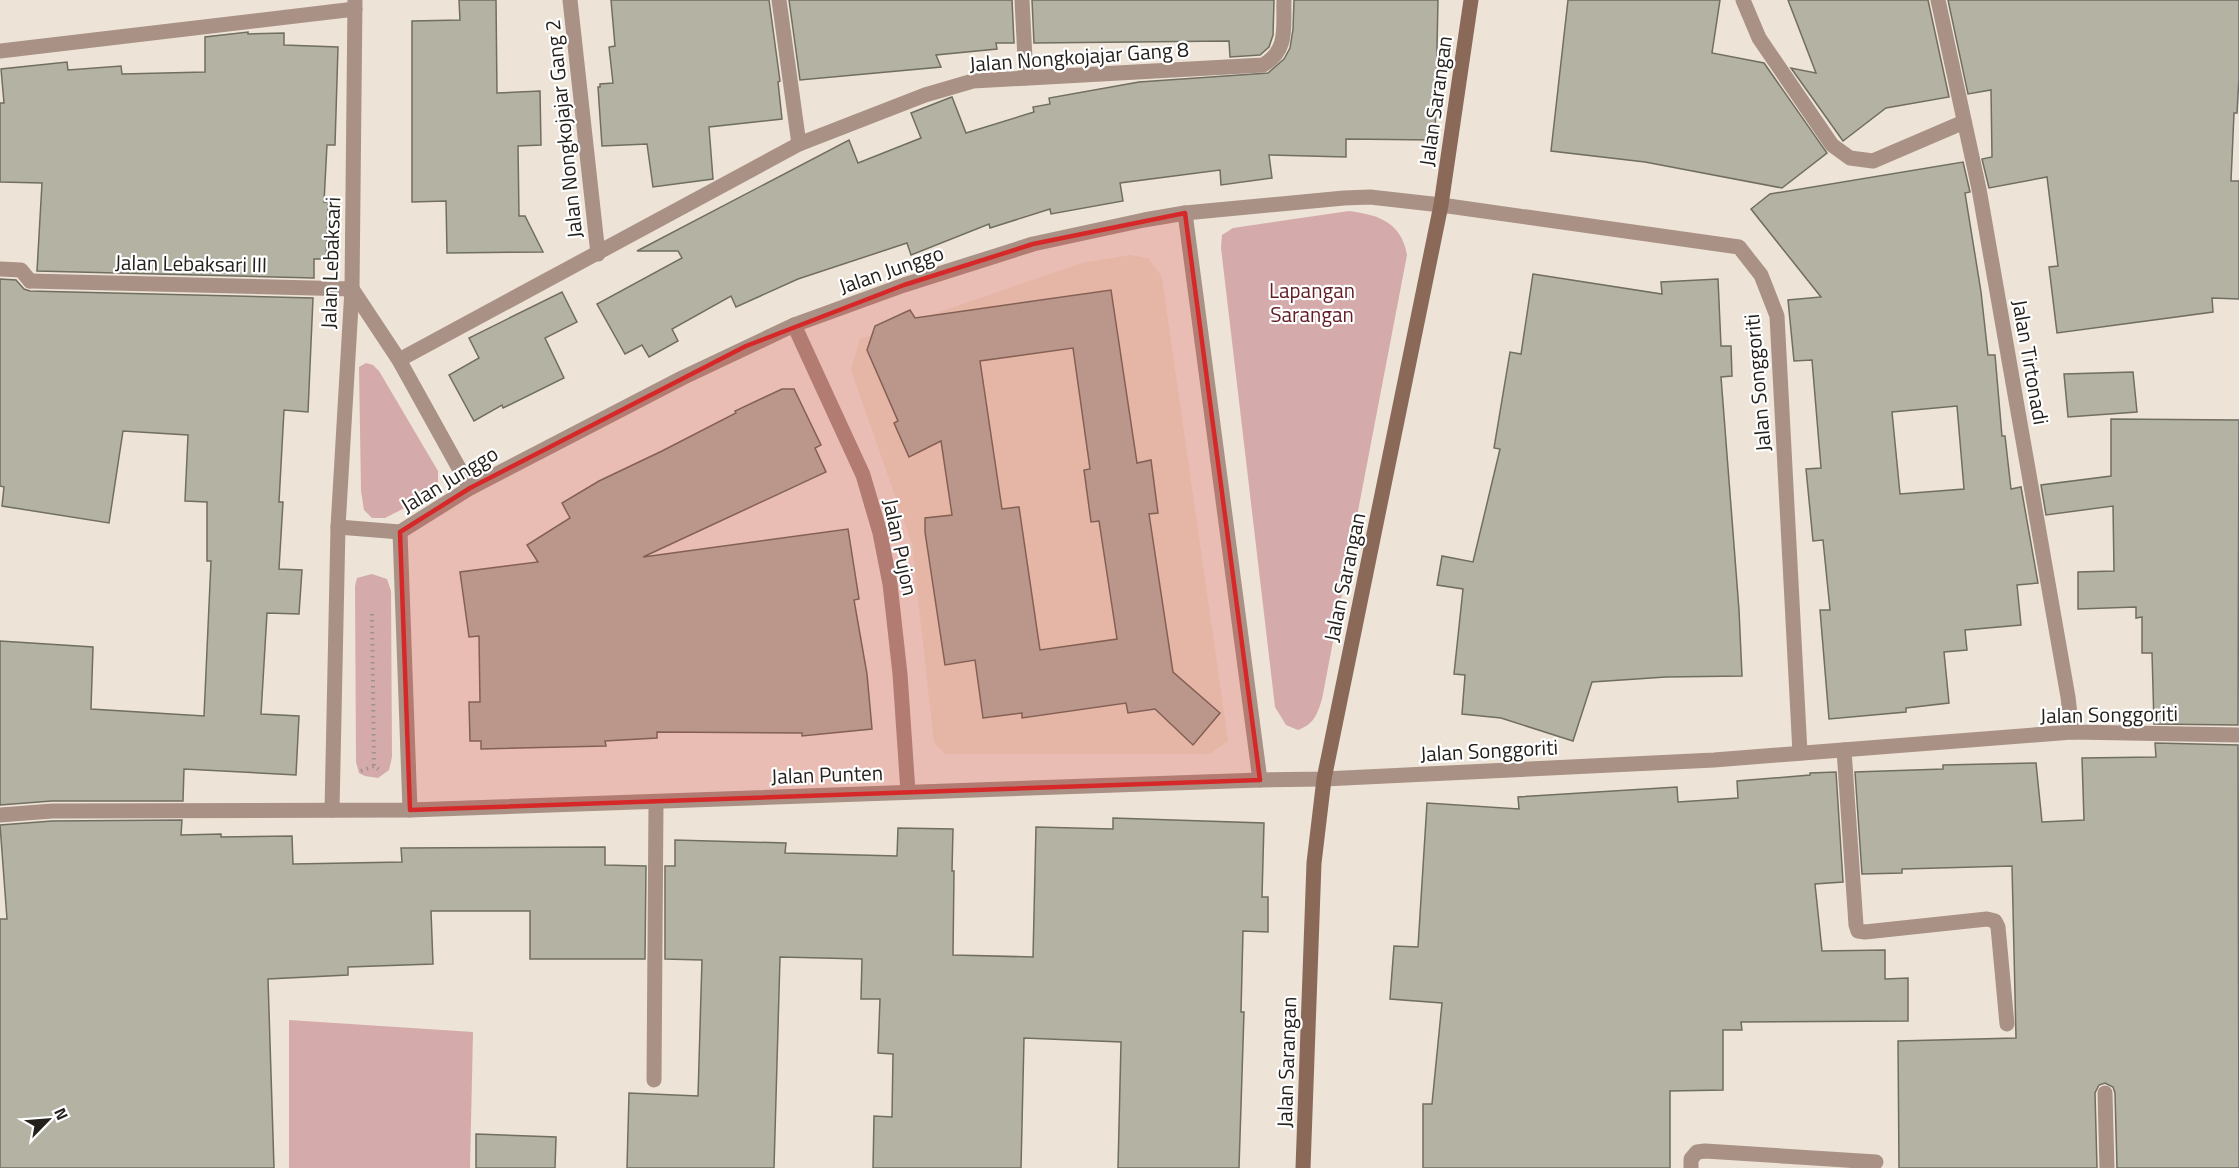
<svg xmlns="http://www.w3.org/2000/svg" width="2239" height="1168" font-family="'Titillium Web',sans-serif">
  <rect width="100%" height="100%" fill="#eee3d7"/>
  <path fill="#e9d9c6" d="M1130 255 1148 258 1162 277 1228 741 1210 754H945L934 742 912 544 851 370 860 339 1082 263Z"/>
  <g fill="#d5aaaa">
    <path d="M1349 211C1379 215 1401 222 1407 255L1322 699C1317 715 1314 724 1298 730L1286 725 1275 707 1221 248 1222 235 1233 228Z"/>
    <path d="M366 363 373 365 379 371 438 471V484L430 495 385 518H372L364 510 361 491 359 367Z"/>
    <path d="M372 574 387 579 391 591 392 757 389 770 378 778 365 776 359 773 356 762 355 586 357 578Z"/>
    <path d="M289 1020 473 1032 470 1168H289Z"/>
  </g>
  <g fill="#b4b2a3" stroke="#706e60" stroke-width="1.5" fill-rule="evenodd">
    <path d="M459 0H496L497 93 540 91 541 145 518 146 519 216H525L543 252 447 253 446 201 412 202V21L460 20Z"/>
    <path d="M611 0H769L780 81 778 82 782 119 709 127 713 179 653 187 647 144 602 146 598 87H600V84L613 83 609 47 615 46Z"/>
    <path d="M789 0H1012L1014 43H996L997 49 936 55 941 67 800 80Z"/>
    <path d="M1032 0H1274L1273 35 1269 47 1260 55 1230 57 1229 41 1034 43Z"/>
    <path d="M1294 0H1438L1435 140 1346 139V157L1269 155 1272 178 1221 185 1220 170 1120 183 1123 201 1051 214 1050 209 990 228 989 224 911 255 907 243 798 279 736 307 731 296 672 329 678 341 649 357 642 345 625 354 597 304 682 258 678 251H637L849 140 858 163 921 138 911 113 949 98 952 97 966 133 1034 112 1033 107 1050 104 1049 98 1139 82 1268 73 1284 59 1290 48 1293 29Z"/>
    <path d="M1568 0H1720L1712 53 1764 63 1827 153 1782 188 1645 162 1551 151Z"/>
    <path d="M1788 0H1928L1949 97 1886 108 1843 141 1791 68 1816 73Z"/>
    <path d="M1948 0H2239V78L2237 113H2234L2231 181H2239V299L2212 298 2213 312 2057 333 2049 267 2058 266 2047 177 1989 188 1982 159 1992 157 1991 90 1968 94Z"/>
    <path d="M248 32V34L284 33V45L338 47 335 145H327L324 202H328L326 259H314V278L37 271 42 183 0 182V103H4L1 69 67 62 68 70 121 66 122 74 205 72V37Z"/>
    <path d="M1963 162 1970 192 1965 193 1981 292 1988 355H1995L2002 436H2005L2011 489 2021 487 2038 583 2017 585 2021 625 1965 630 1967 650 1944 652 1949 703 1906 708V712L1829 719 1820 610H1830L1823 540 1813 541 1806 469 1821 468 1812 360 1794 361 1788 300 1821 297 1751 209 1770 194ZM1957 406 1964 489 1900 494 1892 412Z"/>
    <path d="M1533 274 1662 294 1661 282 1718 279 1721 346H1731L1732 376 1721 377 1739 610 1742 676 1666 677 1592 682 1573 741 1501 718 1462 714 1465 675 1454 674 1463 589 1437 585 1442 556 1473 562 1500 449 1494 448 1510 352 1521 354Z"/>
    <path d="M0 279 16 280 24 289 30 291 313 298 308 412 284 410 279 502H283L279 569 302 570 299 614 267 613 261 714 299 716 296 775 184 769 183 801H52L0 805V641L93 647 91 709 204 716 211 561H207V502L185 501 188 435 123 431 109 523 2 506 4 487 0 486Z"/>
    <path d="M1111 290 1137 463 1151 460 1158 513 1149 514 1173 672 1220 713 1193 745 1155 709 1128 713 1126 703 1022 718V713L983 718 975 660 945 665 925 532V518L952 515 941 441 909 457 894 423 898 421 867 350 875 326 910 310 915 318ZM1073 348 1090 469 1084 470 1091 522 1099 521 1117 639 1040 650 1019 507 1002 509 980 361Z"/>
    <path d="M562 292 577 322 545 338 564 378 503 408 502 405 474 421 449 375 479 358 469 338Z"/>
    <path d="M2133 372 2137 412 2068 417 2064 374Z"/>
    <path d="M782 389H794L821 445 815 448 826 472 643 557 848 529 859 599 854 600 867 674 872 729 802 736V733L657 732V738L605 741 606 746 481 749V741H470L469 702H480L479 636 469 637 460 572 538 562 527 545 570 518 562 503 599 481 662 451 736 413 735 411Z"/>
    <path d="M2111 419 2239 420 2238 725 2154 724 2152 653H2142V617L2136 618V607L2078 609V572L2114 571 2113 506 2046 515 2041 485 2111 476Z"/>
    <path d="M2155 743 2238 745 2239 1168H2117L2115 1093 2113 1087 2105 1083 2099 1085 2095 1093 2097 1168H1899L1898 1041 2016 1038 2012 866 1902 869V873L1862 874 1855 772 1943 769V765L2036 763 2042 822 2084 820 2082 758 2156 757Z"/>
    <path d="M1836 772 1843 882 1815 884 1822 951 1885 950V979L1908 978V1021L1741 1022 1742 1030H1723V1090L1670 1091V1168H1423V1104H1432L1442 1003 1390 999 1394 946 1418 947 1427 803 1519 809 1518 797 1677 787 1678 802 1738 798 1737 781 1810 775V773Z"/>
    <path d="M1113 818 1264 823 1262 897H1268V932L1243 931 1241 1012H1244L1239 1168H1118L1121 1042 1024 1038 1021 1168H873L874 1116 892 1117 893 1054 878 1053 880 999H861L862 959 780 957 774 1168H627L629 1093 698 1096 702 960 665 959V866H675V840L786 843 785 853 897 856 898 828 953 829 952 871H954L953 955 1033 957 1036 827 1113 829Z"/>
    <path d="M182 820 181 835 221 834V837L292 836 293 864 402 862 401 848 605 847V865L646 866 645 959H530V911H431L433 964 348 967V975L268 979 274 1168H0V919H7L0 825 52 821Z"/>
    <path d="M476 1134 556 1137 555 1168H476Z"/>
  </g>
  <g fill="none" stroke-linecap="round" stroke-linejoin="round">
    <g stroke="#9c938b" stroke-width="4" stroke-dasharray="1.5 4.5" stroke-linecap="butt">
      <path d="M372 614 374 766 381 771"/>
      <path d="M361 771 374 766"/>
    </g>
    <g stroke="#a99186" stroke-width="15">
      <path d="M0 269 21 270 30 281"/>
      <path d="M654 1080 656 803"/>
      <path d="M1691 1168V1159L1697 1152 1705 1151 1876 1162"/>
    </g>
    <g stroke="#a99186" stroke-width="15">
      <path d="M570 0 598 254"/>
      <path d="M779 0 799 144"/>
      <path d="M1022 0 1026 78"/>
      <path d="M1743 0 1759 38 1832 145 1850 158 1873 161 1964 122"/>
      <path d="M1938 0 1979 189 2068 697 2072 732"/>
      <path d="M0 51 355 9"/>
      <path d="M1185 213 1260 780"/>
      <path d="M30 281 352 289"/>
      <path d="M352 289 399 360 470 488"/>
      <path d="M794 325 863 475 880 533 890 584 900 674 908 792"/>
      <path d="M399 360 799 144 925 95 973 81 1263 65C1289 50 1283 27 1284 0"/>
      <path d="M338 527 400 532"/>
      <path d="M400 532 470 488 682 378 794 325 904 285 1033 244 1144 220 1185 213 1344 198 1370 197 1441 205 1739 247 1761 275 1777 316 1800 753"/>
      <path d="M400 532 410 810"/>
      <path d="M1844 750 1856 925 1858 931 1865 932 1987 919 1995 921 1998 927 2007 1024"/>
      <path d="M332 810 338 527 352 289 355 0"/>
      <path d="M0 815 52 811 410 810 1260 780 1324 779 1714 760 2072 732 2239 735"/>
      <path d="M2105 1093 2107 1168"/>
    </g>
    <path stroke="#8a6959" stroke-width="15" d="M1303 1168 1314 863 1324 779 1441 205 1471 0"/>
  </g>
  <path fill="#d62828" fill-opacity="0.2" stroke="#d62828" stroke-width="4.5" stroke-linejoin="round" d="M1185 213 1260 780 410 810 400 532 470 488 746 346 904 285 1033 244Z"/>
  <g text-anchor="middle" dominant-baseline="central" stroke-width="4.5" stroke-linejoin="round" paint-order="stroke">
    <g font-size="21" fill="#24201c" stroke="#fff">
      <text transform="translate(1079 56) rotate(-4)">Jalan Nongkojajar Gang 8</text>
      <text transform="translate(1435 101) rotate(-82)">Jalan Sarangan</text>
      <text transform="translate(563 129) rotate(-96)">Jalan Nongkojajar Gang 2</text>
      <text transform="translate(191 263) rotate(1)">Jalan Lebaksari III</text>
      <text transform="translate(330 263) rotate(-88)">Jalan Lebaksari</text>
      <text transform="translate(891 269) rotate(-19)">Jalan Junggo</text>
      <text transform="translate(2031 362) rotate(80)">Jalan Tirtonadi</text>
      <text transform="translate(1757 383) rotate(-95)">Jalan Songgoriti</text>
      <text transform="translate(449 479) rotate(-31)">Jalan Junggo</text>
      <text transform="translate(901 547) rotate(78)">Jalan Pujon</text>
      <text transform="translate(1344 577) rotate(-78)">Jalan Sarangan</text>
      <text transform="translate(2109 714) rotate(-1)">Jalan Songgoriti</text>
      <text transform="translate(1489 750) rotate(-3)">Jalan Songgoriti</text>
      <text transform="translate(827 774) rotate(-2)">Jalan Punten</text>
      <text transform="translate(1286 1062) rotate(-88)">Jalan Sarangan</text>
    </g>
    <g font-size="21" fill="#631c23" stroke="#fff">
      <text x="1312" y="290">Lapangan<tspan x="1312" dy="24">Sarangan</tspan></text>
    </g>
  </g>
  <g transform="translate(48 1120) rotate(65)" stroke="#ffffff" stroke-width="4.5" paint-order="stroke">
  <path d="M0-4.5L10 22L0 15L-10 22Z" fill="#24201c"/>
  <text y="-9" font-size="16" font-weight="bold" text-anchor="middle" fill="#24201c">N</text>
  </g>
</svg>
